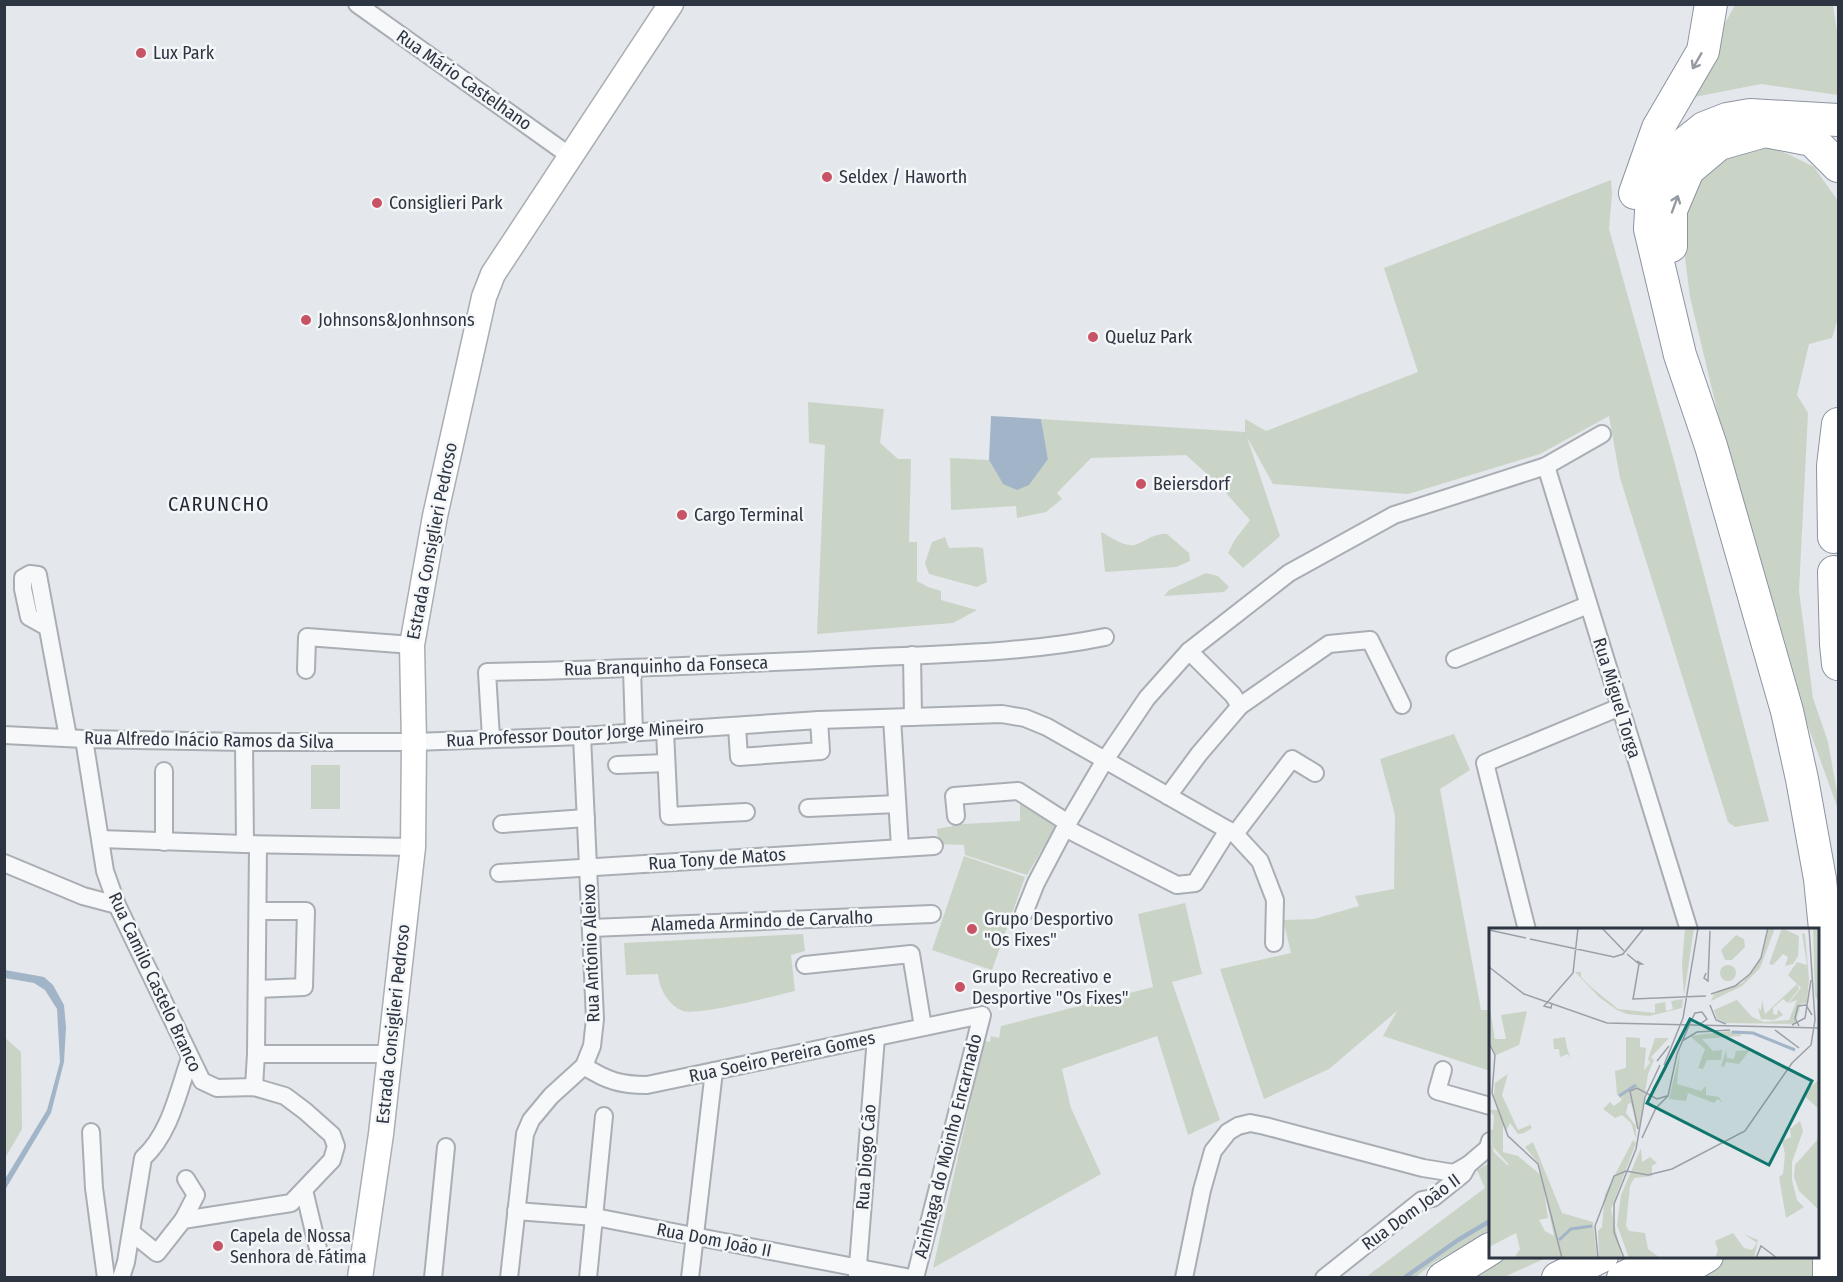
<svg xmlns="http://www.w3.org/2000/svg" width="1843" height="1282" font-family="'Fira Sans Condensed',sans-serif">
  <rect width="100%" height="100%" fill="#e4e7eb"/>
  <g fill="#cad4c6">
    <path d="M1735 5H1833L1838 38V95L1761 84 1684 99Z"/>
    <path d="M1758 143 1788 154 1814 167 1838 201V318L1832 338 1809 344 1797 395 1808 413 1799 591 1813 698 1828 742 1838 798V809L1795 690 1750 548 1690 297 1680 218 1685 200 1714 160Z"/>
    <path d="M1611 180 1612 194 1609 229 1673 457 1769 821 1735 827 1728 822 1620 478 1609 416 1540 454 1408 494 1273 484 1247 437 1280 536 1243 568 1228 553 1234 541 1250 520 1217 483 1186 455 1091 458 1057 493 1062 499 1046 512 1017 518 1016 506 951 510 950 458 989 460 1003 484 1048 459 1041 419 1245 432V419L1266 431 1418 372 1384 268Z"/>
    <path d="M808 402 884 409 880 443 898 459H911L909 542H917V581L928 587 941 591V600L977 610 953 623 817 634 825 445 809 443Z"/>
    <path d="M1101 532C1109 536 1124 547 1134 545 1146 542 1150 534 1167 534L1189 553 1190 561 1176 567 1105 572Z"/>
    <path d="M945 537 949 548 977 547 983 548 987 582 977 587 929 574 925 563 932 542Z"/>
    <path d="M1206 573 1218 576 1229 587 1224 592 1164 596 1169 590Z"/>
    <path d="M1454 734 1470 770 1440 789 1481 1010H1490V1071L1383 1036 1397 1011 1329 1069 1264 1099 1220 969 1291 953 1283 920 1314 919 1359 906 1355 896 1394 889 1395 815 1380 759Z"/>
    <rect x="311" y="765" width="29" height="44"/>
    <path d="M1020 798 1059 821 1027 875 965 855 964 845 938 844 937 829 963 824 1020 821Z"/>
    <path d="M964 856 1025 877 992 970 932 950Z"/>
    <path d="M1185 903 1202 974 1172 982 1220 1120 1188 1135 1157 1036 1062 1069 1071 1108 1101 1174 933 1268 984 1041 990 1042 991 1036 999 1038 1001 1026 1153 987 1138 914Z"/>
    <path d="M803 934 805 951 791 955 795 991C774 996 699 1016 683 1011 668 1005 659 988 658 974L626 975 624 943Z"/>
    <path d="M4 1037 21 1052 22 1129 5 1158Z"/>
    <path d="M1490 1163V1231L1433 1263 1416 1277H1366L1485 1188 1477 1170Z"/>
    <path d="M1490 1256 1548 1257 1504 1277 1453 1278Z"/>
    <path d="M1724 1257H1813V1277L1693 1278Z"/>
  </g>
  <g fill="#a2b5c8">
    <path d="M991 416 1041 419 1048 459 1029 485 1017 490 1003 484 989 460Z"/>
    <path d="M5 970 44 977 53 985 64 1005 66 1027 64 1062 51 1113 5 1190V1179L47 1110 60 1062 57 1009 45 990 34 983 5 978Z"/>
  </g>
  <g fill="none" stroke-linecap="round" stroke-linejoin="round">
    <path stroke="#a2b5c8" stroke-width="4.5" d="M1404 1278 1458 1240 1490 1221"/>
    <g stroke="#a9aeb5" stroke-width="20">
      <g id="street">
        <path d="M357 4 570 156"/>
        <path d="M1546 466 1689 930"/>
        <path d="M47 627 29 617 23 589V578L30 574 38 575 68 737"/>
        <path d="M912 655 913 717"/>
        <path d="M1455 659 1588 605"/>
        <path d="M632 669 634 732"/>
        <path d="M306 670 307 637 412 645"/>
        <path d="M1240 706 1329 644 1370 640 1402 705"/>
        <path d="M892 718 900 847"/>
        <path d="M737 727 739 757 821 751 819 720"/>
        <path d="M665 731 669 816 746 812"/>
        <path d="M4 735 84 739 244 742H414L582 736 819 720 1002 714 1025 718 1047 727 1235 834 1260 861 1275 900 1274 943"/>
        <path d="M491 738 487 672C612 670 736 664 860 658 940 654 1028 653 1105 637"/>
        <path d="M84 739 105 871 117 905 202 1081 217 1088 254 1087 285 1096 305 1111 332 1135 336 1146 332 1160 291 1203 183 1220 157 1253 131 1232"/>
        <path d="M244 742 245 844"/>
        <path d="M617 765 666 763"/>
        <path d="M164 771V842"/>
        <path d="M1168 796 1199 754 1240 706 1233 695 1189 651"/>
        <path d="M808 808 897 804"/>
        <path d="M956 816 954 796 1018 791 1068 823"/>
        <path d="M502 824 586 818"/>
        <path d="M1065 828 1177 885 1195 883 1228 830"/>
        <path d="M1235 834 1292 759 1315 773"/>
        <path d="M100 839 245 844 413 847"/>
        <path d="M4 863 83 896 117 905"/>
        <path d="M499 873 934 846"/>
        <path d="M1024 913 1036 883 1065 828 1105 760 1147 698 1189 651 1289 573 1394 515 1546 466 1602 434"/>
        <path d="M591 928 932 914"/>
        <path d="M1527 930 1485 763 1620 707"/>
        <path d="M805 965 911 954 923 1027"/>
        <path d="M257 989 304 987 306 911H258"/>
        <path d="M256 1054H389"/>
        <path d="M584 1066C607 1081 621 1085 647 1085L982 1015 915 1278"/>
        <path d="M1443 1070 1437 1091 1490 1106"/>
        <path d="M254 1087 256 1054 258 845"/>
        <path d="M91 1132 94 1188 106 1278"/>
        <path d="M304 1190 319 1253"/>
        <path d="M516 1211 595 1217 911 1278"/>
        <path d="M183 1220 196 1195 186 1179"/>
        <path d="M121 1278 126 1262 143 1158C170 1134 178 1092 190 1058"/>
        <path d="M433 1278 446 1147"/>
        <path d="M509 1278 525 1134 531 1120 551 1096 584 1066 592 1046 595 1019 582 736"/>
        <path d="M588 1278 604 1116"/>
        <path d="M690 1278 714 1071"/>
        <path d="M857 1278 876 1037"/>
        <path d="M1184 1278 1202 1190 1213 1151 1228 1132 1238 1126 1250 1123 1265 1126 1423 1168 1454 1173 1468 1165"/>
        <path d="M1324 1278 1422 1200 1433 1198 1463 1174 1468 1165 1488 1148 1490 1141"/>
      </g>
    </g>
    <g stroke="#a9aeb5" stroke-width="27">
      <path id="secondary" d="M360 1278 381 1134 413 847 414 742 412 645 435 516 484 297 493 274 671 4"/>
    </g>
    <g stroke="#8c94a1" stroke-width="34">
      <g id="highway">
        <path d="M1635 193 1658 128 1703 51 1711 4"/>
        <path d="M1671 246V210L1688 170 1719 144 1765 131 1812 140 1838 166"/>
        <path d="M1834 537 1833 466 1838 424"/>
        <path d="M1834 572 1836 644 1838 664"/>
        <path d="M1834 1097 1827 949 1820 879 1802 779 1787 711 1711 446 1680 355 1650 229 1652 194 1662 171 1675 151 1704 128 1727 119 1750 115 1838 120"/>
        <path d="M1443 1278 1490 1249"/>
        <path d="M1558 1278 1602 1256"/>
        <path d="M1623 1278 1667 1256"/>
        <path d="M1669 1278 1707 1256"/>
        <path d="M1829 1278V1233"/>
      </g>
    </g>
    <use href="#street" stroke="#f7f8f9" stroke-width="16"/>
    <use href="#secondary" stroke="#fff" stroke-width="24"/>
    <use href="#highway" stroke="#fff" stroke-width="32"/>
    <g stroke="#8c94a1" stroke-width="34" stroke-linecap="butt">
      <path id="highway-bridge" d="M1821 1096 1829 1233"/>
    </g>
    <use href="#highway-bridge" stroke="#fff" stroke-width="32"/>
  </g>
  <defs><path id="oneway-shaft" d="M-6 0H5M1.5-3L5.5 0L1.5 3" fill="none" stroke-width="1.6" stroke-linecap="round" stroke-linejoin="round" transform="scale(1.5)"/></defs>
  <g stroke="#969aa1">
    <use href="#oneway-shaft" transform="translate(1697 61) rotate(120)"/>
    <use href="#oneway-shaft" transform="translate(1675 204) rotate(-70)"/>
  </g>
  <g fill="#c75364" stroke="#f4f6f8" stroke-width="2">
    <circle cx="141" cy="53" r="6"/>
    <circle cx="827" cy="177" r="6"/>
    <circle cx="377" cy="203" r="6"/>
    <circle cx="306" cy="320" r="6"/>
    <circle cx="1093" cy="337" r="6"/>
    <circle cx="1141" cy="484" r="6"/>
    <circle cx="682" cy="515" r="6"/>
    <circle cx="972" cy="929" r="6"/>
    <circle cx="960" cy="987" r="6"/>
    <circle cx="218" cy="1246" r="6"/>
  </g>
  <g text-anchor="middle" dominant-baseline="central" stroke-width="5" stroke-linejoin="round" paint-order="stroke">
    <g font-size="18" fill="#2d3543" stroke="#f4f6f8" text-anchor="start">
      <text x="153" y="53">Lux Park</text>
      <text x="839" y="177">Seldex / Haworth</text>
      <text x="389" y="203">Consiglieri Park</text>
      <text x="318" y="320">Johnsons&amp;Jonhnsons</text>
      <text x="1105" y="337">Queluz Park</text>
      <text x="1153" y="484">Beiersdorf</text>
      <text x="694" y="515">Cargo Terminal</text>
      <text x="984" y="919">Grupo Desportivo<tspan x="984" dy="21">"Os Fixes"</tspan></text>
      <text x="972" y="977">Grupo Recreativo e<tspan x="972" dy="21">Desportive "Os Fixes"</tspan></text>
      <text x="230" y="1236">Capela de Nossa<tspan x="230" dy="21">Senhora de Fátima</tspan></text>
    </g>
    <g font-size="18" fill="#2d3543" stroke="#f4f6f8">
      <text transform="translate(464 80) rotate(35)">Rua Mário Castelhano</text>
      <text transform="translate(432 541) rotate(-79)">Estrada Consiglieri Pedroso</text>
      <text transform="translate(666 666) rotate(-2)">Rua Branquinho da Fonseca</text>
      <text transform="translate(1617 698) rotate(73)">Rua Miguel Torga</text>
      <text transform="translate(575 734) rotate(-3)">Rua Professor Doutor Jorge Mineiro</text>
      <text transform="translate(209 740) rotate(1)">Rua Alfredo Inácio Ramos da Silva</text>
      <text transform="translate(717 859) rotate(-4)">Rua Tony de Matos</text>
      <text transform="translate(762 921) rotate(-2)">Alameda Armindo de Carvalho</text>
      <text transform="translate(591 953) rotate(-92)">Rua António Aleixo</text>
      <text transform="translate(155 982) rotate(65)">Rua Camilo Castelo Branco</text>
      <text transform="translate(393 1024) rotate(-84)">Estrada Consiglieri Pedroso</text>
      <text transform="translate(782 1057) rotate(-12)">Rua Soeiro Pereira Gomes</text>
      <text transform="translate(948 1146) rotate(-76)">Azinhaga do Moinho Encarnado</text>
      <text transform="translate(866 1157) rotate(-86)">Rua Diogo Cão</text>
      <text transform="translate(1411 1212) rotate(-36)">Rua Dom João II</text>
      <text transform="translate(714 1240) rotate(11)">Rua Dom João II</text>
    </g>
    <g font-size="20" letter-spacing="1.5" fill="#1f2634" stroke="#f4f6f8">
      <text x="219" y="504">CARUNCHO</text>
    </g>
  </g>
  <g transform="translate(1489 928)">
    <rect width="330" height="330" fill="#e4e7eb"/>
    <path d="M196 0H205L195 68 193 37ZM280 0H286L271 40 253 58 222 73 225 66 253 55 273 29ZM293 0 310 8 309 28 304 36 296 38 299 29 294 26 284 37 280 36ZM324 0H330V74L326 68ZM313 5 316 6 320 51 318 75 312 76 306 96 237 95 228 91 225 82 248 72 263 89 275 94 300 92 308 72 300 75 312 60 299 47 308 34 318 37ZM247 7 255 11 256 19 243 32H236L232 22ZM231 45a8 8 0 1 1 16 0a8 8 0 1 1-16 0ZM86 44H92V49L102 59 129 81 166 85V76L176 74 177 83 184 81 182 73 194 71 193 80 160 88 138 86 128 82 111 70ZM308 56 310 61 299 75 294 71 284 80V86L288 87 289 81 294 87 285 92 272 91 269 80 272 82 273 72 276 86ZM0 76 6 111H17L12 87 38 83 30 117 7 127 0 113ZM241 103 251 104 252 108 213 111 224 123 233 122 232 132H218L214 141 209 140 216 121 201 108ZM76 109 78 120 82 131 79 126 71 129 70 121H65L64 111ZM137 109 151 110V119L157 120 155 142 161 135 159 131 166 110H180L162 129 165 132 159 146 150 201 142 175 139 176 137 185 147 198V211L142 195 133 187 126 190 114 181 121 174 125 178 133 172 128 166 126 143 137 140ZM237 122 238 130 245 131 247 123 261 122 250 136 237 134 235 139 232 138ZM191 124 188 156 212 163 217 158V167L230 169 233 175 229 171 225 175 199 165 197 173 180 171ZM19 146 13 167 29 202 41 197 37 189 43 200 35 205 29 206 21 195 17 203 5 168 6 155ZM330 151V181L314 167ZM0 182H11L14 189V224L29 228 53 248 59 290 50 292 56 303 65 308 50 236 36 219 44 214 73 285 104 294 108 330H25L31 321 27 305 0 319V204L5 224 18 237H20L4 219 1 203 4 201 5 188ZM311 193 314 203 303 234V252L308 272 315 279 297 290 290 249 294 246 296 226 293 213 302 209 301 201ZM330 210V282L310 263 305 249 306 237ZM144 212 147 215 122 281 133 330H110L109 303 113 299 116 266ZM152 220 153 234 161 229 168 235 163 238V248L145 250 141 258 137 298 140 303 156 305 159 321 171 330H140L128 297 132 267ZM244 305 255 320 263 322 268 315 255 306 269 312 265 330H226L229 322 226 313Z" fill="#cad4c6"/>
    <path fill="none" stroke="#a2b5c8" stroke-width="3" d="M243 104 264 105 306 122M130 168 147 157M70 312 82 301 103 298"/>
    <path fill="none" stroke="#9ba0a8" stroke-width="1.5" d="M113 0 135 23M0 2 37 10M41 11 125 29 134 26 155 0M138 26 150 36H153L148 33M150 36 144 71 217 68M0 39 35 66 118 95 330 100M217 45 215 50 219 53 221 3M222 66 246 58 261 46 272 30 279 0M63 75 62 80 55 78 84 45 89 0M221 77 227 92 237 96M303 97 316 90 322 52M310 98 306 90 309 78 317 77 323 87M286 102 310 120M193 113 208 104 241 102M0 115 6 127 3 165 19 208 49 236 73 330M168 133 180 118M175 137 194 90 209 0M164 161 177 140M149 201 141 163 148 160 168 171 178 168M153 210 167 180 179 168 188 126 201 95 206 85 213 84 218 91 210 97M109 330 106 298 125 248 137 243 159 247 183 241 256 203 303 135 322 117 326 92 320 0M135 330 125 304V276L147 221 156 169 171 137M267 330 272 318 288 330"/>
    <path fill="#0f766e" fill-opacity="0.15" stroke="#0f766e" stroke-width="3" d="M201 91 323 153 280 237 158 175Z"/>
    <rect width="330" height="330" fill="none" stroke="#2d3543" stroke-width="3"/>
  </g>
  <rect width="1843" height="1282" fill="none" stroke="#2d3543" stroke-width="12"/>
</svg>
